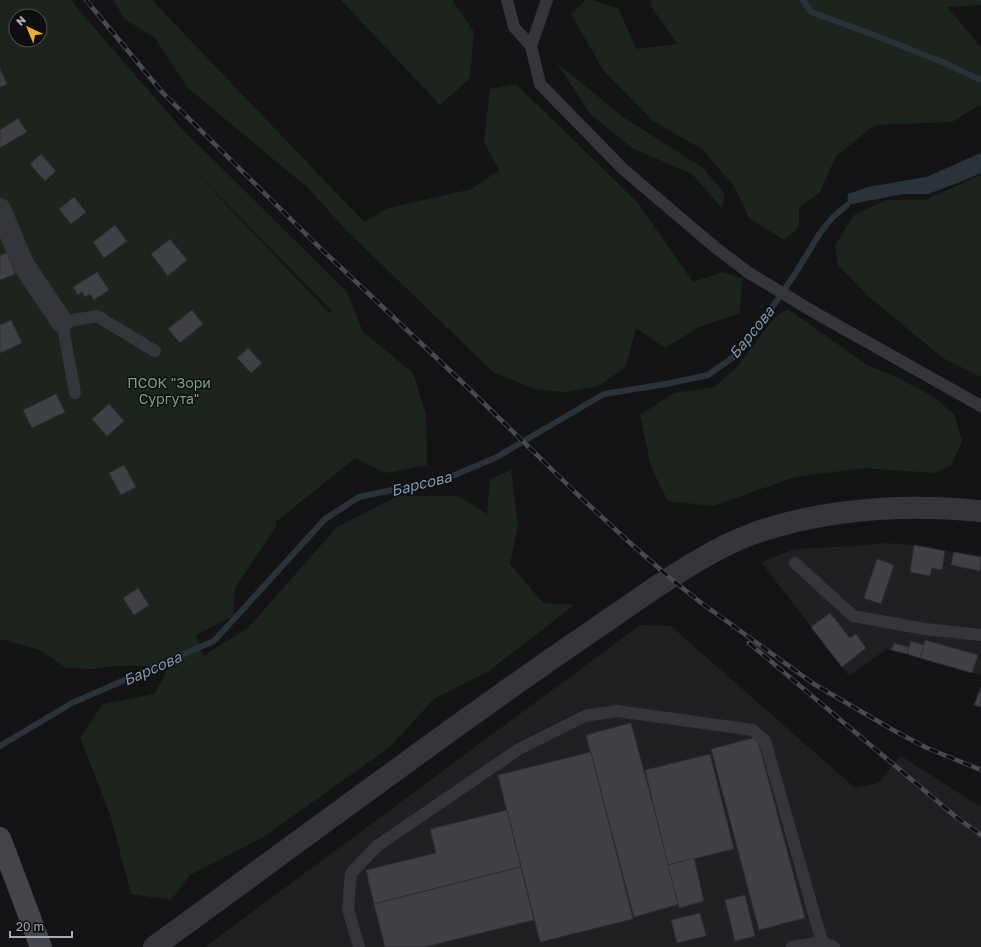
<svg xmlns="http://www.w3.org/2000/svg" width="981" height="947" font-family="'Golos Text',sans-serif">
  <rect width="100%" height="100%" fill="#141416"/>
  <g fill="#202023">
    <path d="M885 543 914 545 981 557V675L887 649 849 676 761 562 795 549 856 546Z"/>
    <path d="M640 625 671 626 855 788 878 783 901 756 981 807V947H205Z"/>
  </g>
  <g fill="#1d241d" fill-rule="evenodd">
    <path d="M0 0H71L79 10 181 128 347 292 363 332 413 373 426 414 427 465 386 473 355 458 276 522V527L235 588 233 616 196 635 203 656 248 628 337 527 398 496H458L487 514 490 479 511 470 518 526 510 564 543 603 574 605 489 671 434 699 390 747 262 838 190 875 171 900 131 894 110 814 80 738 103 704 155 694 169 666H116L92 669 66 668 40 650 0 639ZM16 16H40V40H16ZM187 163 332 311 329 313Z"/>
    <path d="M113 0H152L364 222 388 208 472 189 499 170 484 142 490 89 516 84 638 203 693 282 723 272 742 279 740 313 699 327 665 348 636 328 626 367 598 386 565 392 535 389 493 372 346 230 308 188 188 88 155 38 125 19Z"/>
    <path d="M341 0H455L453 1 474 32 470 78 440 105Z"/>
    <path d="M586 0H593L619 9 636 49 677 44 651 6V0H981V5L947 7 981 47V104L952 122 875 125 836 156 820 192 799 208V227L784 240 749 218 734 186 703 150 652 120 603 70 571 14Z"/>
    <path d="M557 63 623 117 703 168 725 194 722 208 692 174 632 148 590 114Z"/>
    <path d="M981 175V377L943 358 868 296 838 265 835 246 854 215 886 200H925Z"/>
    <path d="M788 309 867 365 894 376 934 397 955 415 962 442 951 466 934 473 865 468 795 477 713 506 668 501 651 467 640 415 674 393 714 387 736 368 775 317Z"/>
  </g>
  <path fill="#2b333a" d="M981 153V173L960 182 928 194H903L847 205 848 194 868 187 926 177Z"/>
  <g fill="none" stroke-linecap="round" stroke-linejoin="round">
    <g stroke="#2b333a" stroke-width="6">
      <path d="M803 0 811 12 874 35 940 61 981 80"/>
      <path d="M0 746 72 703 214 641 325 519 359 497 445 479 495 458 604 394 666 384 708 375 735 356 771 309 795 274 820 233 832 218 847 205"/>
    </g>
  </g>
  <g fill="#404146" stroke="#2e2e32">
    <path d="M0 68 7 84 0 87Z"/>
    <path d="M18 118 27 132 0 148V130Z"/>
    <path d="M41 154 56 171 45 181 30 164Z"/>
    <path d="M74 197 86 212 71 224 59 209Z"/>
    <path d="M115 225 127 241 104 258 93 242Z"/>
    <path d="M170 239 187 260 168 276 151 254Z"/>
    <path d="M7 253 15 274 0 280V255Z"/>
    <path d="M97 272 109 290 94 300 90 294 85 297 82 292 78 295 73 287Z"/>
    <path d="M192 310 203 324 180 343 168 329Z"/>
    <path d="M11 320 22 343 0 353V325Z"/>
    <path d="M248 348 262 363 251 373 237 358Z"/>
    <path d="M56 394 65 412 32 428 23 410Z"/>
    <path d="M109 404 124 421 107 436 92 419Z"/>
    <path d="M124 465 136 487 121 495 109 473Z"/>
    <path d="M914 545 945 551 942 570 932 568 930 576 910 572Z"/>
    <path d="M954 552 981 557 980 571 951 565Z"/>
    <path d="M877 559 894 565 881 604 864 598Z"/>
    <path d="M138 588 149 605 134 615 123 598Z"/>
    <path d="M830 613 850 638 856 634 866 648 842 667 811 627Z"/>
    <path d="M925 640 978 655 972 673 920 658Z"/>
    <path d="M911 641 924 645 920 658 907 654Z"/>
    <path d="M894 643 909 647 907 654 891 650Z"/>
    <path d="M981 687V707L974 705Z"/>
    <path d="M631 723 680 904 634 917 586 735Z"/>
    <path d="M757 737 805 918 759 930 711 749Z"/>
    <path d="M591 752 633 919 540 942 498 775Z"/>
    <path d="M710 754 734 849 668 865 645 770Z"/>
    <path d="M507 810 521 867 374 904 366 870 436 853 430 829Z"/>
    <path d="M694 858 704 901 679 908 668 865Z"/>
    <path d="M521 867 534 920 425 947H385L374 904Z"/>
    <path d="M745 895 755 936 735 941 725 900Z"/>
    <path d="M700 913 706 936 677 943 671 920Z"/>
  </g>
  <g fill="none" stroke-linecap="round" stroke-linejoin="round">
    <g stroke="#35363b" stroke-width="12">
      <path d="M507 0 514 27 531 46"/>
      <path d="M547 0 531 46 540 84 623 169 716 248 749 273 812 311 981 406"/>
      <path d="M75 393 62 322 97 316 155 351"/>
      <path d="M795 563 853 616 925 629 981 635"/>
      <path d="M359 947 348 909 351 873 377 846 519 749 585 716 617 711 753 730 765 741 822 942 834 947"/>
      <path d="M792 947 822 942"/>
    </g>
    <g stroke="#35363b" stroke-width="22">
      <path d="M0 209 23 264 62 322"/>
      <path d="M154 947C289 849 423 748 560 653 592 631 624 609 656 587 687 567 717 547 752 534 806 514 876 506 933 508 949 508 965 510 981 511"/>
    </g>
    <path stroke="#44454b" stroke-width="22" d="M0 838 41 947"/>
    <g stroke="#484a50" stroke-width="4.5">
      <g id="rail">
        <path d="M86 0 162 92 317 245 462 382 577 494 629 542 670 578 700 602 814 684 893 730 927 748 981 770"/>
        <path d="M749 643 956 817 981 835"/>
      </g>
    </g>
    <use href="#rail" stroke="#0f0f11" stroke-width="3" stroke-dasharray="9" stroke-linecap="butt"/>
  </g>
  <g text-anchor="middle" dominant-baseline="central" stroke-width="3" stroke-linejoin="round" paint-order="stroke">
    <g font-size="14" fill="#7ea180" stroke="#0f0f11">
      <text x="169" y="382">ПСОК "Зори<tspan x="169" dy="16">Сургута"</tspan></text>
    </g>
    <g font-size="15" font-style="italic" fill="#7e99b0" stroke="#0f0f11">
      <text transform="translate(751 332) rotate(-51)">Барсова</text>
      <text transform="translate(421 483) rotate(-14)">Барсова</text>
      <text transform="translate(152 668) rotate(-24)">Барсова</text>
    </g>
  </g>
  <g transform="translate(28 28) rotate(316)"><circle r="19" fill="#0f0f11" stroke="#4b4d53"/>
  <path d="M0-3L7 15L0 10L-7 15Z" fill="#edae35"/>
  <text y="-6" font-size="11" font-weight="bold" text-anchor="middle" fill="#a6abb6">N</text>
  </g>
  <path d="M10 931v6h62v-6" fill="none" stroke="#a6abb6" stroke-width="2"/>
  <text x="16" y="931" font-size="12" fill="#a6abb6" stroke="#0f0f11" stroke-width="3" paint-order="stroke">20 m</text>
</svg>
